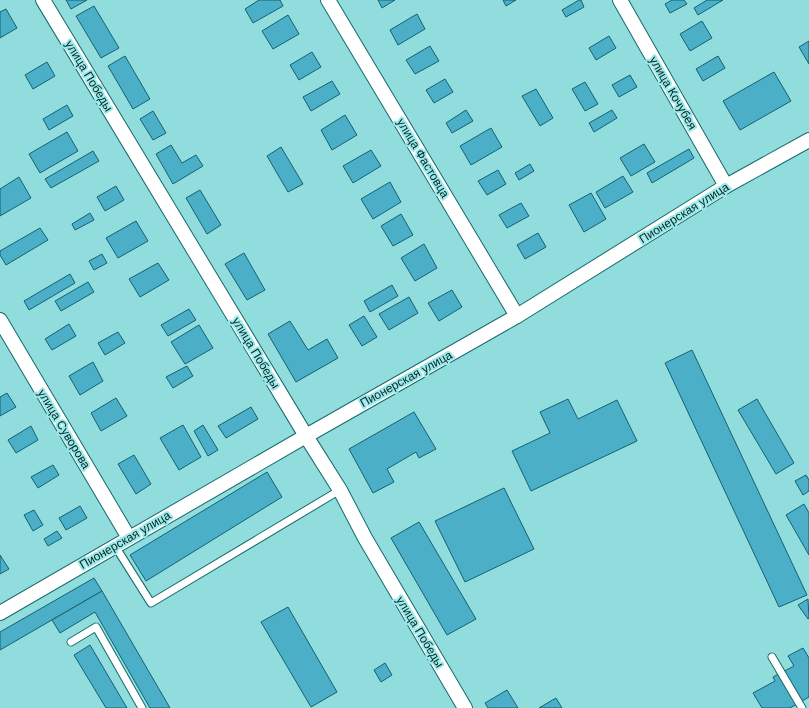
<svg xmlns="http://www.w3.org/2000/svg" width="809" height="708" font-family="Helvetica,sans-serif">
  <rect width="100%" height="100%" fill="#91dcdd"/>
  <g fill="#4bafc8" stroke="#156172">
    <path d="M66 0H87L71 9Z"/>
    <path d="M259 0H280L283 6 253 23 245 9Z"/>
    <path d="M378 0H395L382 8Z"/>
    <path d="M503 0H516L506 6Z"/>
    <path d="M579 0H581L584 7 566 17 562 10Z"/>
    <path d="M672 0H684L687 4 670 13 665 4Z"/>
    <path d="M707 0H723L698 15 694 8Z"/>
    <path d="M94 6 119 48 101 58 76 16Z"/>
    <path d="M6 9 17 28 0 38V12Z"/>
    <path d="M417 14 425 29 398 45 390 30Z"/>
    <path d="M288 15 299 34 273 49 262 31Z"/>
    <path d="M702 21 712 38 690 51 680 34Z"/>
    <path d="M609 36 616 48 596 60 589 48Z"/>
    <path d="M809 41V64L799 47Z"/>
    <path d="M430 46 439 61 415 74 406 60Z"/>
    <path d="M312 52 321 67 299 80 290 65Z"/>
    <path d="M125 56 150 99 133 109 108 66Z"/>
    <path d="M718 56 725 68 703 81 696 69Z"/>
    <path d="M47 62 55 76 33 89 25 75Z"/>
    <path d="M774 72 791 101 740 130 723 101Z"/>
    <path d="M630 75 637 87 619 97 612 85Z"/>
    <path d="M445 79 453 92 434 103 426 90Z"/>
    <path d="M332 81 340 94 311 111 303 97Z"/>
    <path d="M585 82 598 104 585 111 572 89Z"/>
    <path d="M536 89 553 118 540 126 522 96Z"/>
    <path d="M67 105 73 116 49 130 43 119Z"/>
    <path d="M466 110 473 121 452 133 446 123Z"/>
    <path d="M612 110 617 118 594 132 589 123Z"/>
    <path d="M153 111 166 133 153 140 140 119Z"/>
    <path d="M345 115 357 135 332 150 321 130Z"/>
    <path d="M491 128 502 147 471 165 460 146Z"/>
    <path d="M67 132 78 151 40 173 29 154Z"/>
    <path d="M644 144 655 162 631 176 620 158Z"/>
    <path d="M171 145 182 163 196 155 203 166 173 184 156 154Z"/>
    <path d="M281 147 303 184 288 192 267 156Z"/>
    <path d="M689 149 694 158 652 183 647 173Z"/>
    <path d="M371 150 381 166 353 183 343 166Z"/>
    <path d="M93 151 99 161 51 188 45 179Z"/>
    <path d="M530 164 534 171 519 180 515 173Z"/>
    <path d="M498 170 506 184 487 195 478 181Z"/>
    <path d="M623 176 633 192 605 208 596 192Z"/>
    <path d="M19 177 31 198 0 216V189Z"/>
    <path d="M390 182 401 202 373 219 361 199Z"/>
    <path d="M116 186 124 200 105 211 97 197Z"/>
    <path d="M200 190 221 225 207 234 186 198Z"/>
    <path d="M591 193 606 219 584 232 569 205Z"/>
    <path d="M521 203 529 216 507 228 499 215Z"/>
    <path d="M90 213 94 220 75 230 72 224Z"/>
    <path d="M401 214 413 235 393 246 381 226Z"/>
    <path d="M136 221 148 241 118 258 106 238Z"/>
    <path d="M40 228 48 240 6 265 0 255V251Z"/>
    <path d="M538 233 546 247 525 259 517 245Z"/>
    <path d="M424 244 437 268 415 281 401 258Z"/>
    <path d="M244 253 265 290 247 300 225 264Z"/>
    <path d="M102 254 107 263 94 270 89 261Z"/>
    <path d="M158 263 169 280 140 297 129 279Z"/>
    <path d="M70 274 75 283 29 310 24 301Z"/>
    <path d="M88 282 94 292 61 311 55 301Z"/>
    <path d="M392 285 398 296 370 312 364 301Z"/>
    <path d="M452 290 462 307 439 321 428 303Z"/>
    <path d="M409 297 418 313 389 330 379 314Z"/>
    <path d="M189 309 196 320 168 336 161 325Z"/>
    <path d="M364 316 377 337 362 346 349 325Z"/>
    <path d="M290 321 308 350 327 339 338 358 296 382 268 334Z"/>
    <path d="M69 324 76 336 52 350 45 339Z"/>
    <path d="M199 325 213 348 185 364 171 342Z"/>
    <path d="M118 332 125 343 105 355 98 343Z"/>
    <path d="M692 350 807 595 779 607 665 363Z"/>
    <path d="M93 362 103 381 80 395 69 376Z"/>
    <path d="M187 366 193 376 173 388 166 377Z"/>
    <path d="M7 393 16 407 0 416V397Z"/>
    <path d="M116 398 127 416 101 431 91 413Z"/>
    <path d="M568 399 578 419 617 400 637 441 531 491 512 451 550 433 540 412Z"/>
    <path d="M757 399 794 463 776 474 738 410Z"/>
    <path d="M251 407 258 419 226 438 218 426Z"/>
    <path d="M414 412 436 449 419 458 416 452 387 469 394 482 373 493 349 449Z"/>
    <path d="M183 425 201 457 179 470 160 438Z"/>
    <path d="M203 425 218 450 208 456 194 431Z"/>
    <path d="M31 426 38 440 16 453 8 440Z"/>
    <path d="M134 455 151 484 136 494 118 464Z"/>
    <path d="M53 465 59 475 38 488 31 477Z"/>
    <path d="M267 472 282 497 146 581 130 555Z"/>
    <path d="M806 475 809 480V491L803 495 795 481Z"/>
    <path d="M504 488 534 549 465 582 435 521Z"/>
    <path d="M804 504 809 513V555L786 515Z"/>
    <path d="M80 506 87 518 66 530 59 518Z"/>
    <path d="M34 510 43 525 33 531 24 515Z"/>
    <path d="M419 522 476 619 447 635 391 538Z"/>
    <path d="M57 531 62 538 48 546 44 539Z"/>
    <path d="M0 555 9 569 0 574Z"/>
    <path d="M94 578 102 591 0 650V632Z"/>
    <path d="M102 591 170 708H150L95 612 60 633 52 620Z"/>
    <path d="M808 599 809 618 808 619 798 605Z"/>
    <path d="M288 607 337 692 311 707 261 622Z"/>
    <path d="M90 645 127 708H106L74 655Z"/>
    <path d="M803 648 809 658V697L790 708H762L753 693 775 681 773 677 794 666 788 656Z"/>
    <path d="M385 663 392 675 381 682 374 670Z"/>
    <path d="M507 690 518 708H488L485 703Z"/>
    <path d="M556 698 562 708H539Z"/>
  </g>
  <g fill="none" stroke-linecap="round" stroke-linejoin="round">
    <g stroke="#176a6b" stroke-width="9">
      <g id="service">
        <path d="M115 546 151 603 340 490"/>
        <path d="M71 642 96 627 142 708"/>
        <path d="M772 657 802 708"/>
      </g>
    </g>
    <g stroke="#176a6b" stroke-width="16">
      <g id="minor">
        <path d="M43 0 306 436 340 490 365 538 465 708"/>
        <path d="M328 0 517 316"/>
        <path d="M620 0 726 186"/>
        <path d="M0 320 129 538"/>
        <path d="M0 613 306 436 517 316 726 186 809 140"/>
      </g>
    </g>
    <use href="#service" stroke="#fff" stroke-width="7"/>
    <use href="#minor" stroke="#fff" stroke-width="14"/>
  </g>
  <g text-anchor="middle" dominant-baseline="central" stroke-width="4" stroke-linejoin="round" paint-order="stroke">
    <g font-size="12" fill="#042525" stroke="#9de9ea">
      <text transform="translate(89 76) rotate(59)">улица Победы</text>
      <text transform="translate(673 93) rotate(60)">улица Кочубея</text>
      <text transform="translate(423 158) rotate(59)">улица Фастовца</text>
      <text transform="translate(684 213) rotate(-32)">Пионерская улица</text>
      <text transform="translate(256 353) rotate(59)">улица Победы</text>
      <text transform="translate(406 379) rotate(-29)">Пионерская улица</text>
      <text transform="translate(64 429) rotate(59)">улица Суворова</text>
      <text transform="translate(125 540) rotate(-30)">Пионерская улица</text>
      <text transform="translate(420 632) rotate(59)">улица Победы</text>
    </g>
  </g>
</svg>
